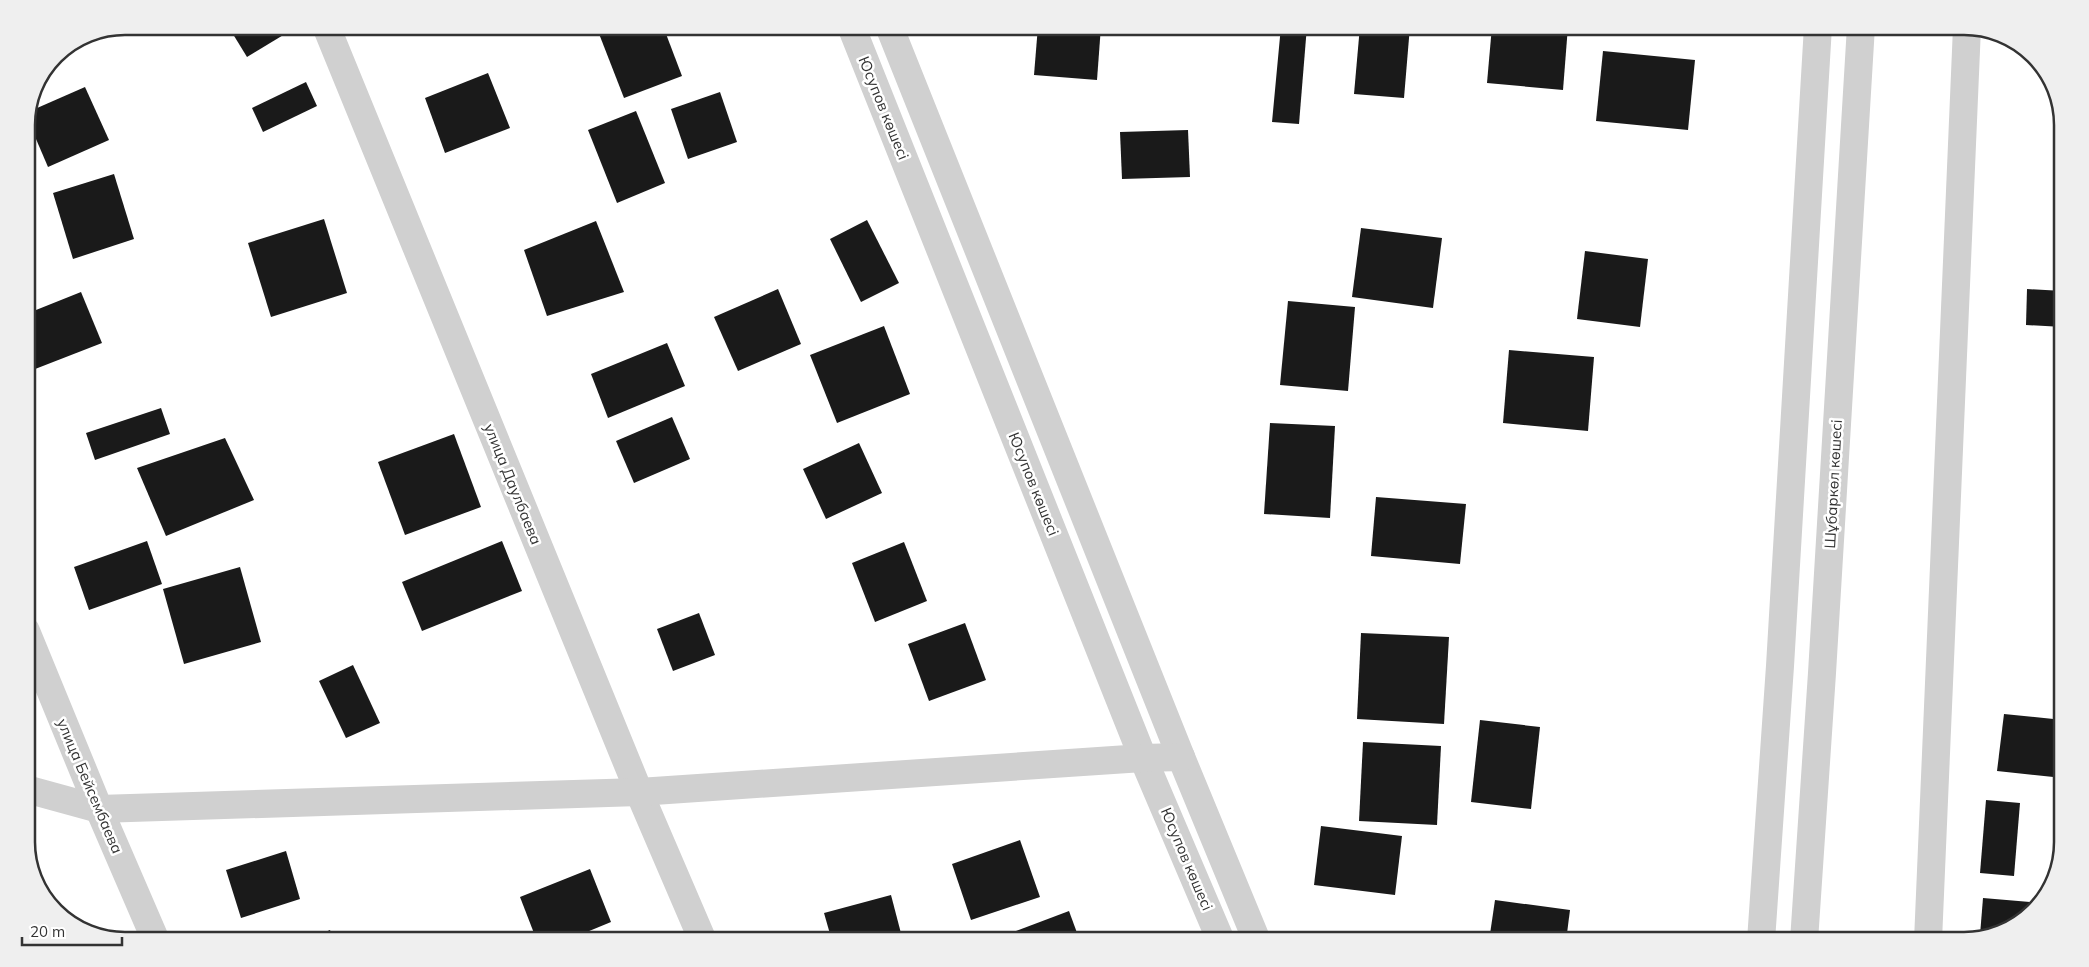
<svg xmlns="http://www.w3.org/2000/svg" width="2089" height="967" font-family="Mulish,sans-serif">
  <rect width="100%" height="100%" fill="#fff"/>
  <g fill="#1a1a1a">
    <path d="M228 26H280L285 34 247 57Z"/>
    <path d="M596 26H663L682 76 624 98Z"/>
    <path d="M1038 26H1101L1097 80 1034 75Z"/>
    <path d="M1281 26H1307L1299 124 1272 122Z"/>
    <path d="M1360 26H1410L1404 98 1354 94Z"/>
    <path d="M1492 26H1568L1563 90 1487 83Z"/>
    <path d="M1603 51 1695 60 1688 130 1596 121Z"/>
    <path d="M488 73 510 128 445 153 425 98Z"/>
    <path d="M306 82 317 106 263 132 252 108Z"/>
    <path d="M85 87 109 140 48 167 27 118 28 112Z"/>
    <path d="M720 92 737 142 688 159 671 109Z"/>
    <path d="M636 111 665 183 617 203 588 130Z"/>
    <path d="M1188 130 1190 177 1122 179 1120 132Z"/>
    <path d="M114 174 134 239 73 259 53 193Z"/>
    <path d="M324 219 347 293 271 317 248 243Z"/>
    <path d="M867 220 899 283 861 302 830 239Z"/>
    <path d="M596 221 624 292 547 316 524 250Z"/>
    <path d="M1361 228 1442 238 1433 308 1352 297Z"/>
    <path d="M1585 251 1648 259 1640 327 1577 319Z"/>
    <path d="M778 289 801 344 738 371 714 317Z"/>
    <path d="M2027 289 2063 291V327L2026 325Z"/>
    <path d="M81 292 102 343 30 371 26 362V314Z"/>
    <path d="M1288 301 1355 307 1348 391 1280 385Z"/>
    <path d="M884 326 910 394 837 423 810 355Z"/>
    <path d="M667 343 685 386 608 418 591 374Z"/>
    <path d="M1509 350 1594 357 1588 431 1503 423Z"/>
    <path d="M161 408 170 434 95 460 86 433Z"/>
    <path d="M672 417 690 459 634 483 616 441Z"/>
    <path d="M1270 423 1335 426 1330 518 1264 514Z"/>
    <path d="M454 434 481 507 405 535 378 462Z"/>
    <path d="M225 438 254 500 166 536 137 468Z"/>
    <path d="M859 443 882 493 826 519 803 469Z"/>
    <path d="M1376 497 1466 504 1460 564 1371 556Z"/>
    <path d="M147 541 162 584 89 610 74 567Z"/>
    <path d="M502 541 522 591 422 631 402 582Z"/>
    <path d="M904 542 927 601 875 622 852 563Z"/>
    <path d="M240 567 261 642 184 664 163 589Z"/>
    <path d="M699 613 715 655 673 671 657 629Z"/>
    <path d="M965 623 986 680 929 701 908 644Z"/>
    <path d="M1361 633 1449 637 1444 724 1357 719Z"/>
    <path d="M353 665 380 723 346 738 319 681Z"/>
    <path d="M2004 714 2063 720V778L1997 771Z"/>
    <path d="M1480 720 1540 727 1531 809 1471 802Z"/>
    <path d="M1363 742 1441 746 1437 825 1359 821Z"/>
    <path d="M1986 800 2020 803 2014 876 1980 873Z"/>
    <path d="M1321 826 1402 836 1395 895 1314 885Z"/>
    <path d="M1020 840 1040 897 971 920 952 864Z"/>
    <path d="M286 851 300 899 241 918 226 870Z"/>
    <path d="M590 869 611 922 565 941H537L520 897Z"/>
    <path d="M891 895 903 941H832L824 913Z"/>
    <path d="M1983 898 2030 902 2029 912 2019 924 1980 935Z"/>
    <path d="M1495 900 1570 910 1566 941H1489Z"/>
    <path d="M1069 911 1080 941H1007L1005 935Z"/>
    <path d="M330 930 334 941H303Z"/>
  </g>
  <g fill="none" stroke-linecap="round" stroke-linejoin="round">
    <g stroke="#d0d0d0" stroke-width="28">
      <path d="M326 26 639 792 703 941"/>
      <path d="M851 26 1143 758 1221 941"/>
      <path d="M889 26 1181 757 1257 941"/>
      <path d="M26 631 99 809 156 941"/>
      <path d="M26 789 99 809 639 792 1143 758 1181 757"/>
      <path d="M1761 941 1780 666 1818 26"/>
      <path d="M1804 941 1822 673 1861 26"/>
      <path d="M1928 941 1967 27"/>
    </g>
  </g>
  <g text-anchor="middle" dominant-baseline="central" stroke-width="5" stroke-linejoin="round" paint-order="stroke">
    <g font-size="15" fill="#333" stroke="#fff">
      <text transform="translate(884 108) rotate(68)">Юсупов көшесі</text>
      <text transform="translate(513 484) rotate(68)">улица Даулбаева</text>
      <text transform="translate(1034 484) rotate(68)">Юсупов көшесі</text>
      <text transform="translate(1833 484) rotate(-87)">Шұбаркөл көшесі</text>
      <text transform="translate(90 786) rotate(67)">улица Бейсембаева</text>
      <text transform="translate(1187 859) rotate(67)">Юсупов көшесі</text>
    </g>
  </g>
  <path d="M0 0H2089V967H0ZM125 35H1964A90 90 0 0 1 2054 125V842A90 90 0 0 1 1964 932H125A90 90 0 0 1 35 842V125A90 90 0 0 1 125 35Z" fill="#efefef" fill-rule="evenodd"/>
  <path fill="none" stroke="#333" stroke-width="2.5" d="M125 35H1964A90 90 0 0 1 2054 125V842A90 90 0 0 1 1964 932H125A90 90 0 0 1 35 842V125A90 90 0 0 1 125 35Z"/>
  <path d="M22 937v8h100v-8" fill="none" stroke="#333333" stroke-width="2.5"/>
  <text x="30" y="937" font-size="15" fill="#333333" stroke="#ffffff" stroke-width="4" paint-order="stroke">20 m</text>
</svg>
